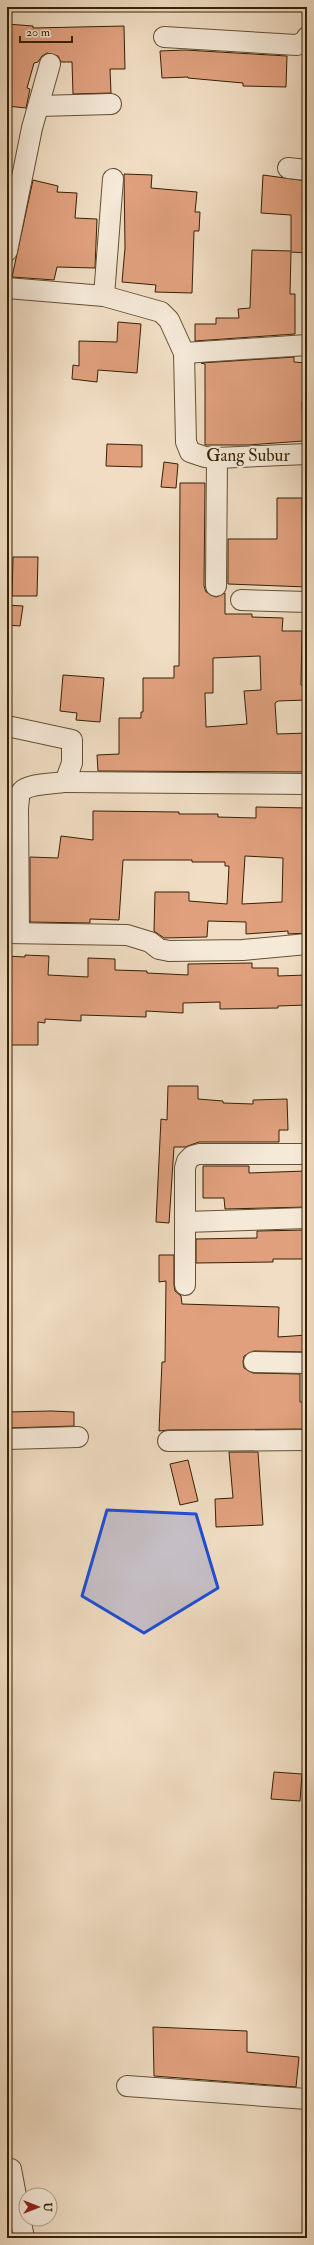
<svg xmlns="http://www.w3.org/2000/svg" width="314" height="2245" font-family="'IM FELL Double Pica',serif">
  <rect width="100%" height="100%" fill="#f0ddc3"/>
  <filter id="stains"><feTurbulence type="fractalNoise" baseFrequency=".005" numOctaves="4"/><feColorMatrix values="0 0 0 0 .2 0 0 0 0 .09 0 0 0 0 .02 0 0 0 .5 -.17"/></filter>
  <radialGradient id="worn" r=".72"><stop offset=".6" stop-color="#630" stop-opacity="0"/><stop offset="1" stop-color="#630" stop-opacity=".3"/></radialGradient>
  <g fill="#e0a07e" stroke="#352104" fill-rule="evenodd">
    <path d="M7 24 33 26V28L124 26 125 69H110L111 93 73 94 72 62H61L58 56 47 53 42 56 38 62 34 63 27 88 30 89 26 108 7 106Z"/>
    <path d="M185 50 287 56 286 87 243 86V83L188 78V77L162 78 160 51Z"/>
    <path d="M124 174 152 175 151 188 197 192 195 212H200L199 231H194L192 293 155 292 156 285 122 282 125 248Z"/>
    <path d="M263 175 307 181V253L291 252 290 294H295V334L195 341V324H216V318H239L238 309 250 308 252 250 291 251V215L261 213Z"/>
    <path d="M33 180 58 186 57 192 77 193 75 218 97 219 95 268 57 267 54 280 12 277Z"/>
    <path d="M118 322 141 324 137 373 98 370 97 382 72 379 73 365 79 366V341L117 342Z"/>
    <path d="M294 357V362L307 363V400H303L302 402 303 441 248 445H205V364L201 363Z"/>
    <path d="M107 444 142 445V467L106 466Z"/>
    <path d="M164 462 178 464 176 488 161 487Z"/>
    <path d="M180 483H205L204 586 206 592 216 597 225 593V614H252V617L283 618 282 631H302L301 685H307V700L278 701 275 703 277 734 307 733V772L98 771 97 755 119 754V718H141V712H143V678H174V666H179ZM260 656 261 690 244 691 247 724 206 727 205 693H213V658Z"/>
    <path d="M277 498H302L303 564H307V587L228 584V539H277Z"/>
    <path d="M13 557H38L37 596H12Z"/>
    <path d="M7 605 23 606 20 626 7 625Z"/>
    <path d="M63 675 104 678 100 722 76 720 77 713 60 711Z"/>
    <path d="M256 807 307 808V933L288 934V931L246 934V922L208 921 207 937 164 938 154 931 155 892H189V901L227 904 229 866H225V862H192V860H123L119 920 90 919V923L30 922V857L58 858 61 836 93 840V811L179 812V814H218V817L256 818ZM245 856 283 858 282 902 242 904Z"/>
    <path d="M25 955 49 956 48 975 88 977V958L115 959V970L147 971V973L188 975V964L252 963V968H278V976L307 975V1005L278 1006V1008L220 1009V1002L183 1003V1013L146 1011V1017L81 1015V1021L45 1019V1023L38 1022V1045H7V956L25 957Z"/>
    <path d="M168 1086H198V1099L223 1101V1103L253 1104V1100L287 1099 288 1130H279V1142H199L185 1147H174L169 1223 156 1222 161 1119 167 1120Z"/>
    <path d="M203 1166H249V1173L306 1171 307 1207 225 1209 224 1198H203Z"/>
    <path d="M307 1230V1259H273V1262L196 1263V1239L257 1238V1231Z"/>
    <path d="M159 1255H174V1285L175 1291 181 1296 182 1304 279 1307 278 1337 307 1335V1352L254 1351 244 1356 243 1362 244 1368 253 1373 300 1374V1402H307V1429L168 1430 159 1431 162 1362H165L166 1281 159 1282Z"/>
    <path d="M51 1411 74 1412V1426L7 1428V1412Z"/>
    <path d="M229 1452H258L263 1525 216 1527 215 1499 233 1498Z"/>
    <path d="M188 1460 198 1501 180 1505 170 1464Z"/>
    <path d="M274 1772 302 1774 300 1801 271 1799Z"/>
    <path d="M153 2027 247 2031V2052L299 2057 296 2087 154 2076Z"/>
  </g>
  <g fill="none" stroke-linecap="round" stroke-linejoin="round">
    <g stroke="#645034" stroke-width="22">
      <g id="minor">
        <path d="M164 37 297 45 305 41 307 37"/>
        <path d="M39 106 111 104"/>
        <path d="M288 168 307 170"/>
        <path d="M7 251 32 128 50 64"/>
        <path d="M7 288 104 296 161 312 169 320 184 353 186 442 190 452 205 457 217 458 307 454"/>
        <path d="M104 296 113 179"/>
        <path d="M184 353 307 345"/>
        <path d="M216 586 217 458"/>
        <path d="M241 600 307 602"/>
        <path d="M7 726 72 740V763L65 782"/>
        <path d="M7 933 127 935 150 942 159 949 169 951 243 950 307 944"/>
        <path d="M19 933 18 808C19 803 18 794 23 790 33 783 54 784 65 782L307 784"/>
        <path d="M185 1222 307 1218"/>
        <path d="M185 1285V1168L187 1161 192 1156 199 1154H307"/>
        <path d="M254 1362 307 1363"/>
        <path d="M7 1439 78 1437"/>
        <path d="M168 1441 307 1440"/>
        <path d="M127 2086 307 2099"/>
        <path d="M11 2169 24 2238"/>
      </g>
    </g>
    <use href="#minor" stroke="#f5e9d8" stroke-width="20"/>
  </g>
  <path fill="#1d4ed8" fill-opacity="0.2" stroke="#1d4ed8" stroke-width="3" stroke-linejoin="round" d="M107 1510 196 1514 218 1588 144 1633 82 1596Z"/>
  <g text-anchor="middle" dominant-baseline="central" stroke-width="4" stroke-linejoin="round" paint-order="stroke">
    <g font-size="17" fill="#352104" stroke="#f5e9d8">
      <text x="248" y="455">Gang Subur</text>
    </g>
  </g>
  <rect width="314" height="2245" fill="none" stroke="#f0ddc3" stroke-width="24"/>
  <rect x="8" y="8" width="298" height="2229" fill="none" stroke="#352104" stroke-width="2"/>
  <rect x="12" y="12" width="290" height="2221" fill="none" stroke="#352104"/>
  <g transform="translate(38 2207) rotate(90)"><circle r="19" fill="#f5e9d8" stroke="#a89983"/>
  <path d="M0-3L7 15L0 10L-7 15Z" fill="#8f2418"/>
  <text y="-6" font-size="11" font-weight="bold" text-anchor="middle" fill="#352104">U</text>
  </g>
  <path d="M20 36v6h52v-6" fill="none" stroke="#352104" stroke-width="2"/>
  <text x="26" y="36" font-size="12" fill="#352104" stroke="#f5e9d8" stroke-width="3" paint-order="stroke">20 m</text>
  <rect width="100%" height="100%" filter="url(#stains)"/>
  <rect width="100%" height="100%" fill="url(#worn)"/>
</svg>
